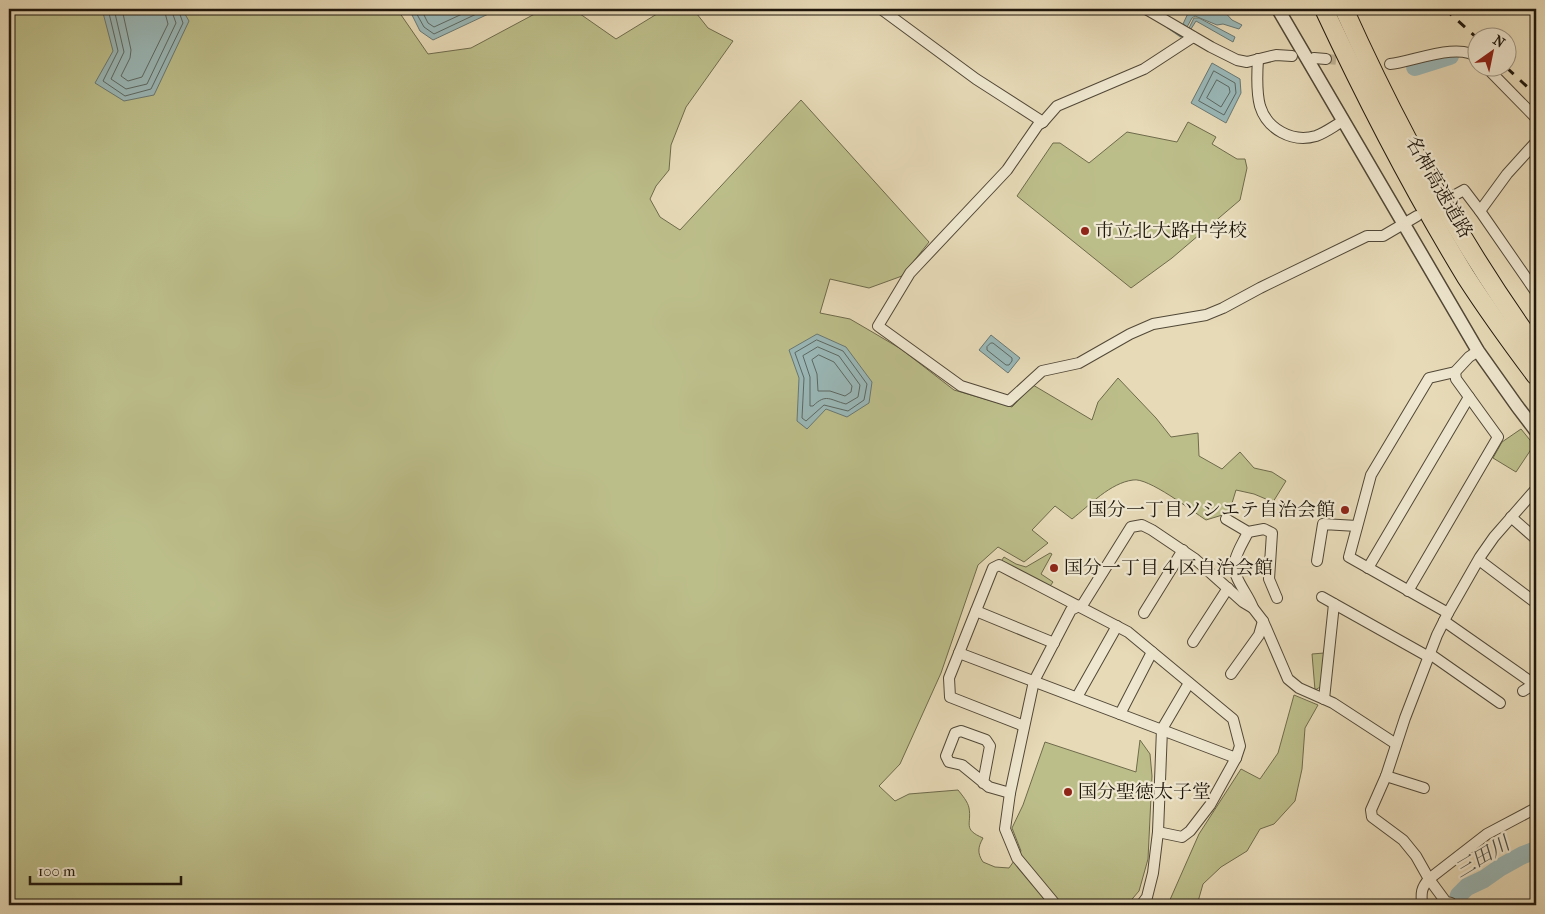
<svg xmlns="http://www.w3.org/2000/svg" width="1545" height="914" font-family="'IM FELL French Canon','Noto Serif JP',serif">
  <rect width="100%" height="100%" fill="#e7dab7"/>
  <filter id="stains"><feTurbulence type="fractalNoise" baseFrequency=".004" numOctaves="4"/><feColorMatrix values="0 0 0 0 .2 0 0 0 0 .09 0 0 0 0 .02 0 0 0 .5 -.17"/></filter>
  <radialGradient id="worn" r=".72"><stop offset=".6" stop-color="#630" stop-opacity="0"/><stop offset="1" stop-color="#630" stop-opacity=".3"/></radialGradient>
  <g fill="#bcbe8a" stroke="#6e6a4b">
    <path d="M9 9H397L428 54 471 48 544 9H573L616 39 665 9H693L708 28 733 41 686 107 671 145 669 170 656 186 650 199 660 217 680 230 801 100 929 242 902 276 869 288 830 279 820 313 850 319 874 333 901 349 954 390 1012 407 1033 385 1092 420 1098 402 1118 378 1156 418 1171 437 1198 433 1199 456 1222 469 1240 452 1254 468 1272 472 1286 481 1273 502 1254 494 1236 490 1229 513 1206 520C1192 511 1148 477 1133 480 1110 483 1090 505 1072 519L1055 506 1032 530 1048 543 1024 562 998 547 978 565 941 673 900 764 879 786 895 801 909 794 958 790C962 795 968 802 969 808 972 824 962 829 983 838 978 847 977 853 983 862L995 867 1009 868 1021 851 1012 828 1023 805 1045 742 1136 772 1140 740 1150 754 1152 776 1148 859 1139 891 1127 905H9Z"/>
    <path d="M1188 122 1216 137 1212 144 1237 159H1245L1247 168 1240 200 1172 258 1131 288 1017 196 1053 143H1060L1089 163 1127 132 1177 142Z"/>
    <path d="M1521 429 1534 445 1516 472 1493 458 1502 442Z"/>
    <path d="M1050 553 1052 554 1041 574 1053 582 1048 589 999 564 1004 557 1016 564 1026 567Z"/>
    <path d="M1324 653 1322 686 1315 690 1312 654Z"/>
    <path d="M1294 695 1318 705 1305 728 1302 769 1295 801 1274 824 1260 829 1247 851 1221 867 1203 884 1197 905H1170L1169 902 1199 834 1241 769 1260 779 1278 753Z"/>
  </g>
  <g fill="#9ab8b8" stroke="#697873">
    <path d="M102 9H182L189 21 154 95 124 101 95 83 113 51Z"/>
    <path d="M409 9H499L433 40 420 31Z"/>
    <path d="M1190 9H1222L1232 20 1242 25 1239 29 1223 24 1217 25 1195 16 1192 18 1187 27 1183 24Z"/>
    <path d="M1194 18H1199L1235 37 1233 42 1196 21 1191 29 1189 28Z"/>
    <path d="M1212 63 1240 79 1241 93 1226 123 1191 103Z"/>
    <path d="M817 334 846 347 872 382 869 403 847 417 826 409 807 429 797 421 799 378 789 350Z"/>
    <path d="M991 335 1020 358 1008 373 979 350Z"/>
  </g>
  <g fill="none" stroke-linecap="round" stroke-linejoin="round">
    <g stroke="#5c6862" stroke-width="1">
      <path d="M108 9 118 51 103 81 125 96 151 89 183 23 178 9"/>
      <path d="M114 9 124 52 111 79 126 89 147 84 176 23 171 9"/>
      <path d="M122 9 131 50 130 58 121 76 128 81 142 77 168 24 164 9"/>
      <path d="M414 9 424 27 434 34 487 9"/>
      <path d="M421 9 428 23 434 27 473 9"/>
      <path d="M1214 71 1235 83 1236 93 1224 115 1199 101Z"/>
      <path d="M1217 80 1229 87 1230 92 1221 107 1207 98Z"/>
      <path d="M817 340 843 351 867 384 864 400 848 411 824 405 806 421 802 418 804 378 795 353Z"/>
      <path d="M991 343H993L1012 358V361L1009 365H1006L987 350V347Z"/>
      <path d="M818 347 839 356 860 385 858 397 846 404C830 400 826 393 813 406H810V377L803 356Z"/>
      <path d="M819 355 834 362 852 386 851 392 845 396 830 391H818L817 374 812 360Z"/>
    </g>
    <g stroke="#697873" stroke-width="3">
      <path d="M1135 9 1148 15"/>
      <path d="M1168 27 1181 36"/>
    </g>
    <g stroke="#9ab8b8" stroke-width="18">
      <path d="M1415 67 1450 56"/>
      <path d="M1456 905 1459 895 1467 887 1484 879 1501 867 1523 855 1536 850"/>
    </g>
    <path stroke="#bfb395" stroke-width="10" stroke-dasharray="10 5" stroke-linecap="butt" d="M1326 59 1352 61"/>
    <g stroke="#514837" stroke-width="12">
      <g id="minor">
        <path d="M881 9 976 79 1043 122 1057 106 1144 69 1193 37"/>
        <path d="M1146 9 1211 47 1237 60 1247 62 1276 55 1292 56"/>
        <path d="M1314 58 1326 59"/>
        <path d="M1258 59C1257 74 1256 91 1260 106 1267 129 1292 143 1316 136 1325 133 1334 126 1343 121"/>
        <path d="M1390 64C1412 62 1460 41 1478 58"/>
        <path d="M1487 68 1536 118"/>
        <path d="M1043 122 1038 125 1007 170 910 273 878 326 961 386 1009 401 1042 371 1079 363 1130 334 1153 324 1206 315 1223 308 1260 288 1367 236H1383L1417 216"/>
        <path d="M1536 142 1507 174 1480 211 1536 292"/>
        <path d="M1455 195 1464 190 1480 211"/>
        <path d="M1511 517 1536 539"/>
        <path d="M1226 519 1248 532 1264 529 1272 533 1269 579 1277 598"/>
        <path d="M1248 532C1244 541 1237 551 1235 561 1231 577 1248 593 1253 608"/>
        <path d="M1479 560 1536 603"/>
        <path d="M1317 561 1323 524 1357 526"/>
        <path d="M1368 568 1469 397"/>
        <path d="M1408 591 1498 437 1456 379 1455 372"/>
        <path d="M1322 597 1429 657"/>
        <path d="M976 611 1054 643"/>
        <path d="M1144 613 1183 550"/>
        <path d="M1448 613 1349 557 1371 475 1429 378 1455 372 1469 357 1478 351"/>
        <path d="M1444 621 1534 684"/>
        <path d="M1193 642 1228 588"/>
        <path d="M959 653 1236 758"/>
        <path d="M1430 654 1500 703"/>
        <path d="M1231 674 1259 635 1263 621"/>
        <path d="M1523 691 1536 683"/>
        <path d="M1077 697 1117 626"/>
        <path d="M1324 699 1334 604"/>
        <path d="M1120 714 1152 652"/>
        <path d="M1024 726 950 697 949 678 993 568 999 565 1128 632 1233 719 1240 746 1236 758 1210 805 1190 831 1182 837 1158 832"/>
        <path d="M1386 776 1424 788"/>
        <path d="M983 783 990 746 986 740 961 731 955 733 946 756 949 762 962 765 989 787 1010 793"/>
        <path d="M1451 903 1446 902 1429 879 1416 856 1403 840 1372 817 1371 810 1386 776 1405 718 1437 635 1448 613 1480 557 1494 537 1536 489"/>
        <path d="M1056 905 1017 858 1005 829 1010 793 1034 681 1071 610 1083 604 1131 527 1142 525 1152 530 1195 559 1243 602 1253 608 1263 621 1288 679 1299 688 1333 703 1396 744"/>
        <path d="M1141 905 1147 897 1153 873 1158 832 1162 729 1189 683"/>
        <path d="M1422 905C1421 893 1421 888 1429 879L1487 834 1536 808"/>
      </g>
    </g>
    <g stroke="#514837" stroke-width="15">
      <path id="tertiary" d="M1278 9 1478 351 1517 406 1536 431"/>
    </g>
    <g stroke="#1f170c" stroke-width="20">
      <g id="motorway">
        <path d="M1324 9C1367 101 1413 190 1466 277 1488 311 1512 344 1536 376"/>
        <path d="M1344 9C1397 127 1460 243 1536 348"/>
      </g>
    </g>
    <use href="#minor" stroke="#efe7d0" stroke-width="10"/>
    <use href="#tertiary" stroke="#efe7d0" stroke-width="12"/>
    <use href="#motorway" stroke="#e7dab7" stroke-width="18"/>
    <g stroke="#1f170c" stroke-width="3" stroke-dasharray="9 9" stroke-linecap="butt">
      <path d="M1445 9 1478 39"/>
      <path d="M1507 68 1536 95"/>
    </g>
  </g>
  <g fill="#8f2418" stroke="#efe7d0" stroke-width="2">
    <circle cx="1085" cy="231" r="5"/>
    <circle cx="1345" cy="510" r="5"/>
    <circle cx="1054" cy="568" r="5"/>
    <circle cx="1068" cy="792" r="5"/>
  </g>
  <g text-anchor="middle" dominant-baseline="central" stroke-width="4.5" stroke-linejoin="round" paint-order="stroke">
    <g font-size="19" fill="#1f170c" stroke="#efe7d0">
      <text transform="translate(1439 187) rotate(60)">名神高速道路</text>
    </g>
    <g font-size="19" fill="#1f170c" stroke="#efe7d0" text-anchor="start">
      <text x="1095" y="231">市立北大路中学校</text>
      <text x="1335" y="510" text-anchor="end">国分一丁目ソシエテ自治会館</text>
      <text x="1064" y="568">国分一丁目４区自治会館</text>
      <text x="1078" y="792">国分聖徳太子堂</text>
    </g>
    <g font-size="20" font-style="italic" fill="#4a4f48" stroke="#efe7d0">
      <text transform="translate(1482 857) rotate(-31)">三田川</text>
    </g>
  </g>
  <rect width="1545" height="914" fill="none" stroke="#e7dab7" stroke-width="30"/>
  <rect x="10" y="10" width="1525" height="894" fill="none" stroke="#1f170c" stroke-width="2.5"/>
  <rect x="15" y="15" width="1515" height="884" fill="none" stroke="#1f170c"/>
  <g transform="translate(1492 52) rotate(33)"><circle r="24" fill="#efe7d0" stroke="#9c9482"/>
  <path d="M0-4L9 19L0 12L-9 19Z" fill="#8f2418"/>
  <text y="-8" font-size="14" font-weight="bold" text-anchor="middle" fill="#1f170c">N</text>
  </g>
  <path d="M30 876v8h151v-8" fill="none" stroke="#1f170c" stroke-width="2.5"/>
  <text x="38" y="876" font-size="15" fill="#1f170c" stroke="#efe7d0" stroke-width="4" paint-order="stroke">100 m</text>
  <rect width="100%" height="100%" filter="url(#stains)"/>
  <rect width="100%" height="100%" fill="url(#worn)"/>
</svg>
